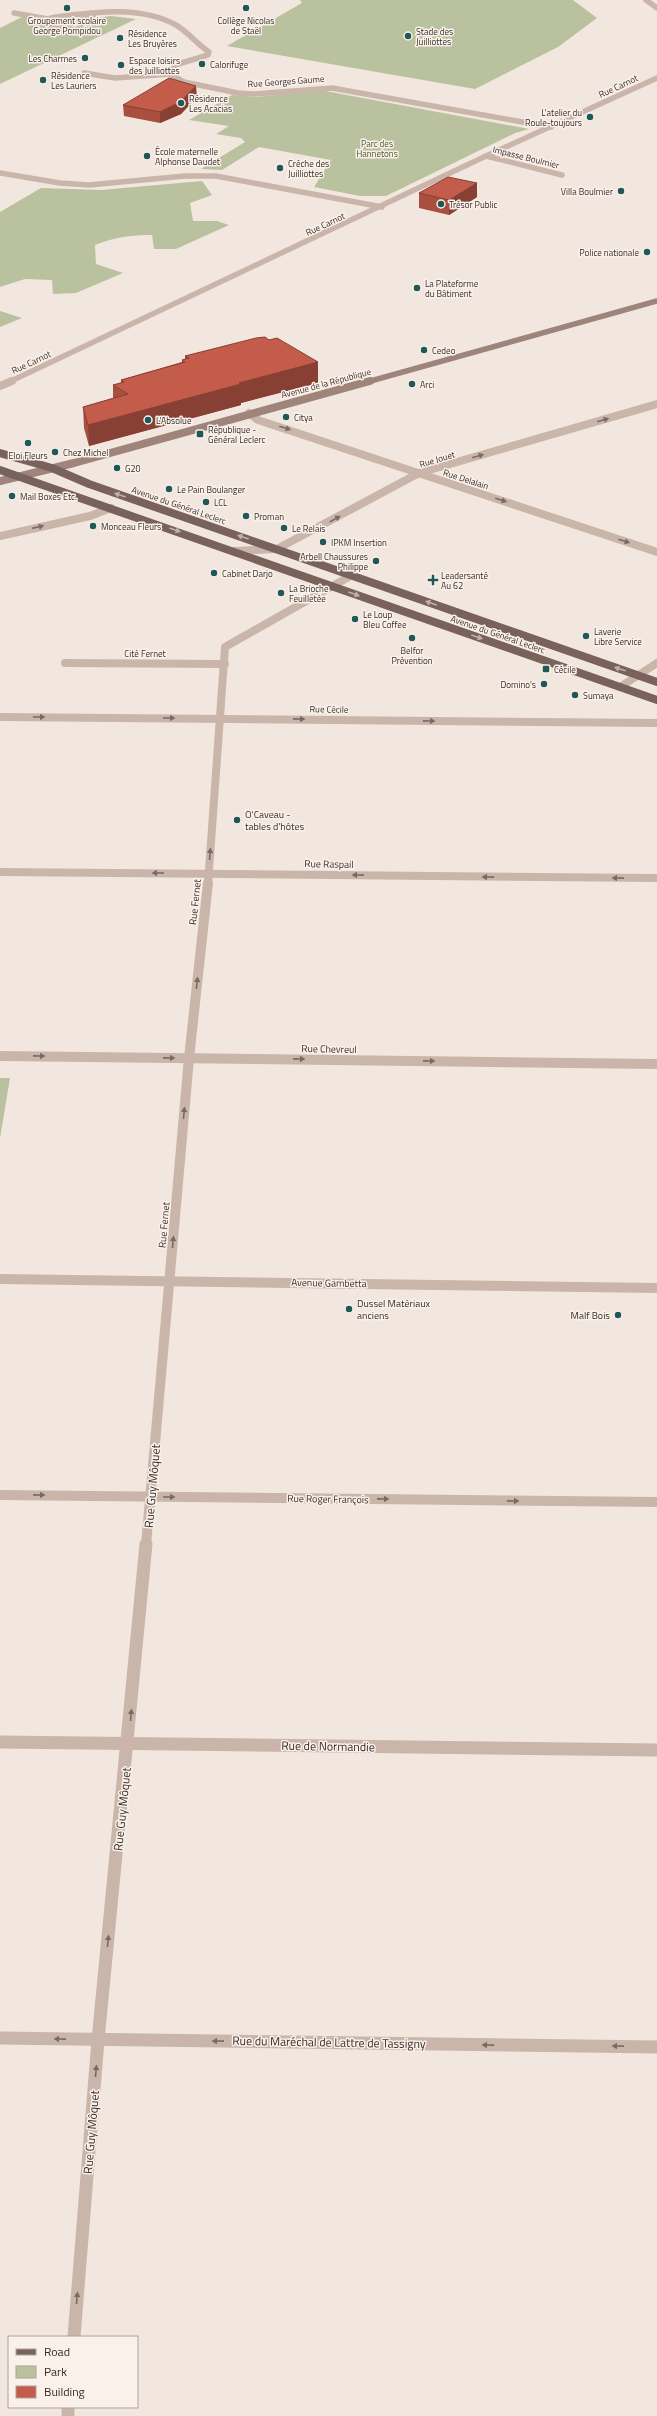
<svg xmlns="http://www.w3.org/2000/svg" width="657" height="2416" font-family="'Titillium Web',sans-serif">
  <rect width="100%" height="100%" fill="#f2e7de"/>
  <g fill="#b9c19e">
    <path d="M300 0H573L597 18 558 47 475 89 227 46 302 3Z"/>
    <path d="M26 15 48 19 47 23 75 27 94 18 111 16 136 19 0 84V28Z"/>
    <path d="M320 90 529 129 515 133 386 196H360L314 187 331 160 259 147 222 170 201 169 245 142 241 138 216 134 229 126 189 120 232 95 256 97Z"/>
    <path d="M202 181 212 195 190 203 193 221H217L229 225 176 249H154L152 235C131 235 116 237 95 245L96 264 123 273 76 293 53 294 52 280 25 279 0 287V212L41 188 101 190Z"/>
    <path d="M0 310V311L22 318 0 327Z"/>
    <path d="M0 1078H10L0 1138Z"/>
  </g>
  <g fill="none" stroke-linecap="round" stroke-linejoin="round">
    <g stroke="#cab5aa" stroke-width="5.5">
      <path d="M646 0 657 8"/>
      <path d="M14 13 48 19"/>
      <path d="M96 14 65 26 47 23 48 19 55 17C93 12 141 5 176 25 188 32 197 44 209 52L208 55 175 65 170 74 184 82 238 93 253 94 332 88 551 127"/>
      <path d="M84 73 115 78 170 74"/>
      <path d="M486 156 562 175"/>
      <path d="M0 173 60 183 89 185 185 176H216L382 207"/>
      <path d="M9 382 486 156 657 78"/>
    </g>
    <g stroke="#cab5aa" stroke-width="8">
      <path d="M0 386 12 381"/>
      <path d="M249 413 258 420 657 552"/>
      <path d="M0 536 90 516 111 508"/>
      <path d="M233 551 277 549 419 473 657 404"/>
      <path d="M65 663 225 664"/>
      <path d="M620 687 657 663"/>
      <path d="M0 717 657 723"/>
      <path d="M0 872 657 878"/>
      <path d="M208 884 225 647 352 575"/>
    </g>
    <g stroke="#cab5aa" stroke-width="10">
      <path d="M0 1056 657 1064"/>
      <path d="M0 1495 657 1502"/>
      <path d="M146 1545 189 1058 208 883"/>
    </g>
    <g stroke="#cab5aa" stroke-width="13">
      <path d="M0 1742 657 1750"/>
      <path d="M0 2038 657 2047"/>
      <path d="M74 2337 98 2040 146 1544"/>
      <path d="M68 2407V2416"/>
    </g>
    <path stroke="#cab5aa" stroke-width="10" d="M0 1279 657 1288"/>
    <path stroke="#9e847b" stroke-width="5.5" d="M367 382 657 301"/>
    <path stroke="#9e847b" stroke-width="8" d="M0 481 74 463 370 381"/>
    <g stroke="#79625b" stroke-width="8">
      <path d="M0 453 52 468 89 484 657 682"/>
      <path d="M0 470 657 700"/>
    </g>
  </g>
  <g fill="#a84f40">
    <path d="M197 97 181 114 160 123 124 116 123 105Z"/>
    <path d="M477 183V197L449 215 419 208V193Z"/>
    <path d="M269 340 318 362V383L241 403V405L89 446 84 428 83 407 113 398V385L121 383V380L182 362V360L185 359V356Z"/>
  </g>
  <g fill="#884034">
    <path d="M196 86 197 97 181 114 160 123V112Z"/>
    <path d="M477 183V197L449 215V200Z"/>
    <path d="M318 362V383L241 403V405L89 446 88 425 239 383Z"/>
  </g>
  <g fill="#c35c4b" stroke="#884034">
    <path d="M169 78 196 86 180 102 160 112 123 105Z"/>
    <path d="M448 177 477 183 449 200 419 193Z"/>
    <path d="M265 337 269 340 277 338 318 362 239 383 241 384 88 425 83 407 128 394 113 385 124 382 121 380 185 362 182 360 189 358 185 356 256 338Z"/>
  </g>
  <defs><path id="oneway-solid" d="M-6-.8H1V-3.2L6.5 0L1 3.2V.8H-6Z"/></defs>
  <g fill="#7a6a63">
    <use href="#oneway-solid" transform="translate(603 420) rotate(-16)"/>
    <use href="#oneway-solid" transform="translate(285 428) rotate(18)"/>
    <use href="#oneway-solid" transform="translate(478 456) rotate(-16)"/>
    <use href="#oneway-solid" transform="translate(501 500) rotate(18)"/>
    <use href="#oneway-solid" transform="translate(335 519) rotate(-29)"/>
    <use href="#oneway-solid" transform="translate(38 527) rotate(-13)"/>
    <use href="#oneway-solid" transform="translate(624 541) rotate(18)"/>
    <use href="#oneway-solid" transform="translate(39 717)"/>
    <use href="#oneway-solid" transform="translate(169 718)"/>
    <use href="#oneway-solid" transform="translate(299 719) rotate(1)"/>
    <use href="#oneway-solid" transform="translate(429 721) rotate(1)"/>
    <use href="#oneway-solid" transform="translate(210 854) rotate(-86)"/>
    <use href="#oneway-solid" transform="translate(158 873) rotate(-180)"/>
    <use href="#oneway-solid" transform="translate(358 875) rotate(-179)"/>
    <use href="#oneway-solid" transform="translate(488 877) rotate(-179)"/>
    <use href="#oneway-solid" transform="translate(618 878) rotate(-179)"/>
    <use href="#oneway-solid" transform="translate(197 983) rotate(-84)"/>
    <use href="#oneway-solid" transform="translate(39 1056) rotate(1)"/>
    <use href="#oneway-solid" transform="translate(169 1058) rotate(1)"/>
    <use href="#oneway-solid" transform="translate(299 1059) rotate(1)"/>
    <use href="#oneway-solid" transform="translate(429 1061) rotate(1)"/>
    <use href="#oneway-solid" transform="translate(184 1113) rotate(-85)"/>
    <use href="#oneway-solid" transform="translate(173 1242) rotate(-85)"/>
    <use href="#oneway-solid" transform="translate(39 1495) rotate(1)"/>
    <use href="#oneway-solid" transform="translate(169 1497)"/>
    <use href="#oneway-solid" transform="translate(383 1499) rotate(1)"/>
    <use href="#oneway-solid" transform="translate(513 1501) rotate(1)"/>
    <use href="#oneway-solid" transform="translate(131 1715) rotate(-85)"/>
    <use href="#oneway-solid" transform="translate(108 1941) rotate(-84)"/>
    <use href="#oneway-solid" transform="translate(60 2039) rotate(-179)"/>
    <use href="#oneway-solid" transform="translate(218 2041) rotate(-179)"/>
    <use href="#oneway-solid" transform="translate(488 2045) rotate(-179)"/>
    <use href="#oneway-solid" transform="translate(618 2046) rotate(-179)"/>
    <use href="#oneway-solid" transform="translate(96 2071) rotate(-85)"/>
    <use href="#oneway-solid" transform="translate(77 2298) rotate(-85)"/>
  </g>
  <g fill="#c0b1aa">
    <use href="#oneway-solid" transform="translate(120 495) rotate(-161)"/>
    <use href="#oneway-solid" transform="translate(175 530) rotate(19)"/>
    <use href="#oneway-solid" transform="translate(243 537) rotate(-161)"/>
    <use href="#oneway-solid" transform="translate(354 594) rotate(20)"/>
    <use href="#oneway-solid" transform="translate(431 603) rotate(-161)"/>
    <use href="#oneway-solid" transform="translate(477 637) rotate(19)"/>
    <use href="#oneway-solid" transform="translate(620 669) rotate(-162)"/>
  </g>
  <g fill="#1f5856" stroke="#faf1ea" stroke-width="1.5">
    <circle cx="67" cy="8" r="4"/>
    <circle cx="246" cy="8" r="4"/>
    <circle cx="408" cy="36" r="4"/>
    <circle cx="120" cy="38" r="4"/>
    <circle cx="85" cy="58" r="4"/>
    <circle cx="202" cy="64" r="4"/>
    <circle cx="121" cy="65" r="4"/>
    <circle cx="43" cy="80" r="4"/>
    <circle cx="181" cy="103" r="4"/>
    <circle cx="590" cy="117" r="4"/>
    <circle cx="147" cy="156" r="4"/>
    <circle cx="280" cy="168" r="4"/>
    <circle cx="621" cy="191" r="4"/>
    <circle cx="441" cy="204" r="4"/>
    <circle cx="647" cy="252" r="4"/>
    <circle cx="417" cy="288" r="4"/>
    <circle cx="424" cy="350" r="4"/>
    <circle cx="412" cy="384" r="4"/>
    <circle cx="286" cy="417" r="4"/>
    <circle cx="148" cy="420" r="4"/>
    <rect x="196" y="430" width="8" height="8" rx="2"/>
    <circle cx="28" cy="443" r="4"/>
    <circle cx="55" cy="452" r="4"/>
    <circle cx="117" cy="468" r="4"/>
    <circle cx="169" cy="489" r="4"/>
    <circle cx="12" cy="496" r="4"/>
    <circle cx="206" cy="502" r="4"/>
    <circle cx="246" cy="516" r="4"/>
    <circle cx="93" cy="526" r="4"/>
    <circle cx="284" cy="528" r="4"/>
    <circle cx="323" cy="542" r="4"/>
    <circle cx="376" cy="561" r="4"/>
    <circle cx="214" cy="573" r="4"/>
    <path d="M431 574h4v4h4v4h-4v4h-4v-4h-4v-4h4z"/>
    <circle cx="281" cy="593" r="4"/>
    <circle cx="355" cy="619" r="4"/>
    <circle cx="586" cy="636" r="4"/>
    <circle cx="412" cy="638" r="4"/>
    <rect x="542" y="665" width="8" height="8" rx="2"/>
    <circle cx="544" cy="684" r="4"/>
    <circle cx="575" cy="695" r="4"/>
    <circle cx="237" cy="820" r="4"/>
    <circle cx="349" cy="1309" r="4"/>
    <circle cx="618" cy="1315" r="4"/>
  </g>
  <g text-anchor="middle" dominant-baseline="central" stroke-width="3" stroke-linejoin="round" paint-order="stroke">
    <g font-size="9" fill="#382c29" stroke="#faf1ea" text-anchor="start">
      <text x="67" y="20" text-anchor="middle">Groupement scolaire<tspan x="67" dy="10">George Pompidou</tspan></text>
      <text x="246" y="20" text-anchor="middle">Collège Nicolas<tspan x="246" dy="10">de Staël</tspan></text>
      <text x="416" y="31">Stade des<tspan x="416" dy="10">Juilliottes</tspan></text>
      <text x="128" y="33">Résidence<tspan x="128" dy="10">Les Bruyères</tspan></text>
      <text x="77" y="58" text-anchor="end">Les Charmes</text>
      <text x="129" y="60">Espace loisirs<tspan x="129" dy="10">des Juilliottes</tspan></text>
      <text x="210" y="64">Calorifuge</text>
      <text x="51" y="75">Résidence<tspan x="51" dy="10">Les Lauriers</tspan></text>
      <text x="189" y="98">Résidence<tspan x="189" dy="10">Les Acacias</tspan></text>
      <text x="582" y="112" text-anchor="end">L'atelier du<tspan x="582" dy="10">Roule-toujours</tspan></text>
      <text x="155" y="151">École maternelle<tspan x="155" dy="10">Alphonse Daudet</tspan></text>
      <text x="288" y="163">Créche des<tspan x="288" dy="10">Juilliottes</tspan></text>
      <text x="613" y="191" text-anchor="end">Villa Boulmier</text>
      <text x="449" y="204">Trésor Public</text>
      <text x="639" y="252" text-anchor="end">Police nationale</text>
      <text x="425" y="283">La Plateforme<tspan x="425" dy="10">du Bâtiment</tspan></text>
      <text x="432" y="350">Cedeo</text>
      <text x="420" y="384">Arci</text>
      <text x="294" y="417">Citya</text>
      <text x="156" y="420">L'Absolue</text>
      <text x="208" y="429">République -<tspan x="208" dy="10">Général Leclerc</tspan></text>
      <text x="63" y="452">Chez Michel</text>
      <text x="28" y="455" text-anchor="middle">Eloi Fleurs</text>
      <text x="125" y="468">G20</text>
      <text x="177" y="489">Le Pain Boulanger</text>
      <text x="20" y="496">Mail Boxes Etc.</text>
      <text x="214" y="502">LCL</text>
      <text x="254" y="516">Proman</text>
      <text x="101" y="526">Monceau Fleurs</text>
      <text x="292" y="528">Le Relais</text>
      <text x="331" y="542">IPKM Insertion</text>
      <text x="368" y="556" text-anchor="end">Arbell Chaussures<tspan x="368" dy="10">Philippe</tspan></text>
      <text x="222" y="573">Cabinet Darjo</text>
      <text x="441" y="575">Leadersanté<tspan x="441" dy="10">Au 62</tspan></text>
      <text x="289" y="588">La Brioche<tspan x="289" dy="10">Feuilletée</tspan></text>
      <text x="363" y="614">Le Loup<tspan x="363" dy="10">Bleu Coffee</tspan></text>
      <text x="594" y="631">Laverie<tspan x="594" dy="10">Libre Service</tspan></text>
      <text x="412" y="650" text-anchor="middle">Belfor<tspan x="412" dy="10">Prévention</tspan></text>
      <text x="554" y="669">Cécile</text>
      <text x="536" y="684" text-anchor="end">Domino's</text>
      <text x="583" y="695">Sumaya</text>
    </g>
    <g font-size="9" fill="#382c29" stroke="#faf1ea">
      <text transform="translate(286 81) rotate(-4)">Rue Georges Gaume</text>
      <text transform="translate(618 86) rotate(-25)">Rue Carnot</text>
      <text transform="translate(526 157) rotate(14)">Impasse Boulmier</text>
      <text transform="translate(325 224) rotate(-25)">Rue Carnot</text>
      <text transform="translate(31 362) rotate(-25)">Rue Carnot</text>
      <text transform="translate(326 383) rotate(-15)">Avenue de la République</text>
      <text transform="translate(437 459) rotate(-17)">Rue Jouet</text>
      <text transform="translate(466 479) rotate(18)">Rue Delalain</text>
      <text transform="translate(179 505) rotate(19)">Avenue du Général Leclerc</text>
      <text transform="translate(498 634) rotate(19)">Avenue du Général Leclerc</text>
      <text x="145" y="653">Cité Fernet</text>
      <text transform="translate(329 709) rotate(1)">Rue Cécile</text>
    </g>
    <g font-size="9" fill="#4b552e" stroke="#faf1ea">
      <text x="377" y="143">Parc des<tspan x="377" dy="10">Hannetons</tspan></text>
    </g>
    <g font-size="10" fill="#382c29" stroke="#faf1ea" text-anchor="start">
      <text x="245" y="814">O'Caveau -<tspan x="245" dy="12">tables d'hôtes</tspan></text>
      <text x="357" y="1303">Dussel Matériaux<tspan x="357" dy="12">anciens</tspan></text>
      <text x="610" y="1315" text-anchor="end">Malf Bois</text>
    </g>
    <g font-size="10" fill="#382c29" stroke="#faf1ea">
      <text transform="translate(329 864) rotate(1)">Rue Raspail</text>
      <text transform="translate(195 902) rotate(-84)">Rue Fernet</text>
      <text transform="translate(329 1049) rotate(1)">Rue Chevreul</text>
      <text transform="translate(164 1225) rotate(-85)">Rue Fernet</text>
      <text transform="translate(329 1283) rotate(1)">Avenue Gambetta</text>
      <text transform="translate(328 1499) rotate(1)">Rue Roger François</text>
    </g>
    <g font-size="12" fill="#382c29" stroke="#faf1ea">
      <text transform="translate(152 1486) rotate(-85)">Rue Guy Môquet</text>
      <text transform="translate(328 1746) rotate(1)">Rue de Normandie</text>
      <text transform="translate(122 1809) rotate(-84)">Rue Guy Môquet</text>
      <text transform="translate(329 2042) rotate(1)">Rue du Maréchal de Lattre de Tassigny</text>
      <text transform="translate(91 2132) rotate(-85)">Rue Guy Môquet</text>
    </g>
  </g>
  <rect x="8" y="2336" width="130" height="72" fill="#faf1ea" stroke="#aca29d"/>
  <rect x="16" y="2349" width="20" height="6" fill="#79625b" stroke="#aca29d"/>
  <text x="44" y="2356" font-size="12" fill="#382c29">Road</text>
  <rect x="16" y="2366" width="20" height="12" fill="#b9c19e" stroke="#aca29d"/>
  <text x="44" y="2376" font-size="12" fill="#382c29">Park</text>
  <rect x="16" y="2386" width="20" height="12" fill="#c35c4b" stroke="#aca29d"/>
  <text x="44" y="2396" font-size="12" fill="#382c29">Building</text>
</svg>
